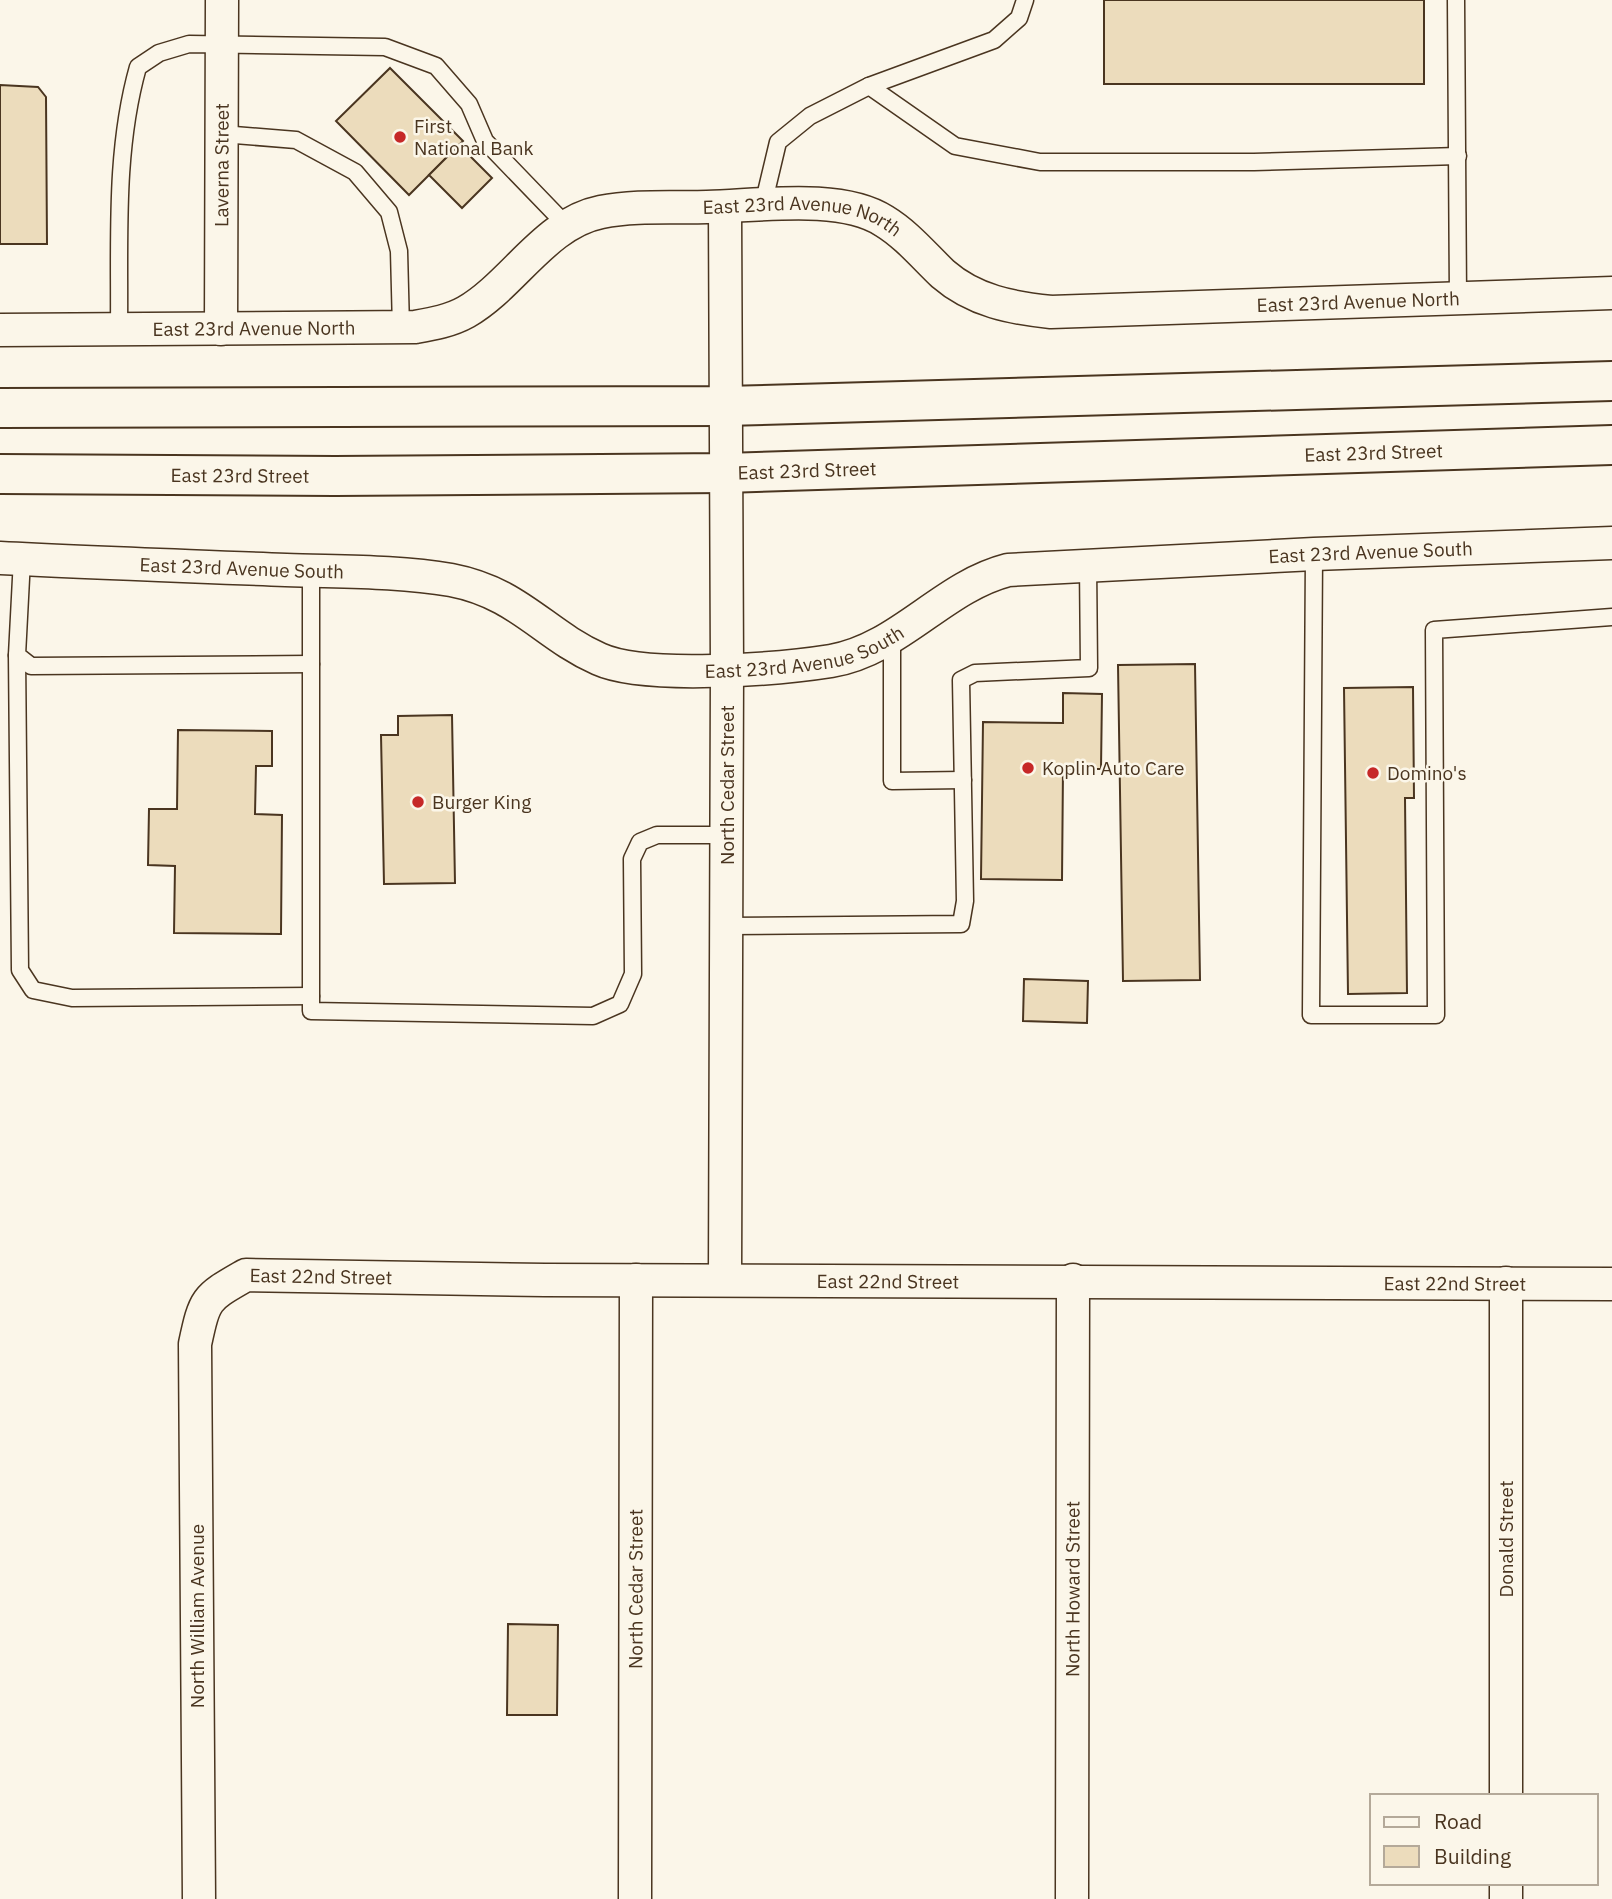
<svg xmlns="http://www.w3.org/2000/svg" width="1612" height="1899" font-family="'IBM Plex Sans',sans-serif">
  <rect width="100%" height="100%" fill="#fbf6e9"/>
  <g fill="#ecdcbc" stroke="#4a3520" stroke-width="2">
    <rect x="1104" y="0" width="320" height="84"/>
    <path d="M390 68 463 141 409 195 336 121Z"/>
    <path d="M0 85 38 87 46 97 47 244H0Z"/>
    <path d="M459 145 492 178 462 208 429 175Z"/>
    <path d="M1195 664 1200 980 1123 981 1118 665Z"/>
    <path d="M1413 687 1414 798H1405L1407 993 1348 994 1344 688Z"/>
    <path d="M1063 693 1102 694 1101 769H1063L1062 880 981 879 983 722 1063 723Z"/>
    <path d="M452 715 455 883 384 884 381 735H398V716Z"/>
    <path d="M178 730 272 731V766H256L255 814 282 815 281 934 174 933 175 866 148 865 149 809H177Z"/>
    <path d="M1024 979 1088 981 1087 1023 1023 1021Z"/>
    <path d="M508 1624 558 1625 557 1715H507Z"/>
  </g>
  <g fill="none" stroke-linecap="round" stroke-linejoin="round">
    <g stroke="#4a3520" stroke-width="19">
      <g id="service">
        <path d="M1456 0 1458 298"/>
        <path d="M869 86 955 146 1040 162H1254L1458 156"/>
        <path d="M222 134 296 140 355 172 389 212 399 251 401 328"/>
        <path d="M763 205 778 142 810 116 869 86 994 40 1019 18 1025 0"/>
        <path d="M119 329C120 242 114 152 138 67L159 53 189 44 385 47 436 66 469 104 485 141 567 226"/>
        <path d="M1314 554 1311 1015H1436L1434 630 1612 617"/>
        <path d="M22 559 17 655 31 666 311 664"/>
        <path d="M311 571V1011L593 1016 620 1004 633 974 632 859 640 842 657 835H727"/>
        <path d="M892 637V781L963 780"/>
        <path d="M17 655 20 970 33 990 72 998 311 996"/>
        <path d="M726 926 961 924 965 901 961 680 975 673 1089 668 1088 564"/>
      </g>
    </g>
    <g stroke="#4a3520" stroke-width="35">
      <g id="minor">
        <path d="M725 207 727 669 725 1280"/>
        <path id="s1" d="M221 329 222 0"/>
        <path id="s2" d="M0 330 415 327C432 324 450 321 466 312 513 285 545 223 601 212 635 205 672 208 707 207 757 206 841 193 884 221 907 235 924 256 943 274 974 301 1012 308 1051 312L1612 293"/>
        <path id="s3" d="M0 558C95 563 191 566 286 570 340 572 398 571 451 580 519 593 543 634 599 659 645 680 780 669 831 661 900 649 942 587 1008 570L1314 554 1612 543"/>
        <path d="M1506 1796V1283"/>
        <path id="s4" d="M199 1899 195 1344C205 1297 206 1298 246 1275L545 1280 1612 1284"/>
        <path id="s5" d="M635 1899 636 1280"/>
        <path id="s6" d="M1072 1899 1073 1280"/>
        <path d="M1506 1899V1883"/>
      </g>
    </g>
    <g stroke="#4a3520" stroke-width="42">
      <g id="primary">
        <path d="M0 408 725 406 1612 381"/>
        <path id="s7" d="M0 474 335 476 725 473 1612 445"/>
      </g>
    </g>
    <use href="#service" stroke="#fbf6e9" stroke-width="16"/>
    <use href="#minor" stroke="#fbf6e9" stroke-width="32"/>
    <use href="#primary" stroke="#fbf6e9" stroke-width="38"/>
  </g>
  <g fill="#c62828" stroke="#fbf6e9" stroke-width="2.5">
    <circle cx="400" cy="137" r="7"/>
    <circle cx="1028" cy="768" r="7"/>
    <circle cx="1373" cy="773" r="7"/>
    <circle cx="418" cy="802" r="7"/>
  </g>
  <g text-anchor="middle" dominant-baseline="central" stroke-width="5" stroke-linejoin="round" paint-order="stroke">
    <g font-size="19" fill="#4a3520" stroke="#fbf6e9" text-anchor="start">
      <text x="414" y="126">First<tspan x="414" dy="22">National Bank</tspan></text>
      <text x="1042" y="768">Koplin Auto Care</text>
      <text x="1387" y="773">Domino's</text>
      <text x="432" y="802">Burger King</text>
    </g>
    <g font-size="19" fill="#4a3520" stroke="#fbf6e9">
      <text stroke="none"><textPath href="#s1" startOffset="164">Laverna Street</textPath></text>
      <text stroke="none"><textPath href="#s2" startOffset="842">East 23rd Avenue North</textPath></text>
      <text stroke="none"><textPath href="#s2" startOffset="1428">East 23rd Avenue North</textPath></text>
      <text stroke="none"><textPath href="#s2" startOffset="254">East 23rd Avenue North</textPath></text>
      <text stroke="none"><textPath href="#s7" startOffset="1374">East 23rd Street</textPath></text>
      <text stroke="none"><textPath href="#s7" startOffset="807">East 23rd Street</textPath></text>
      <text stroke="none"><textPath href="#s7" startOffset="240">East 23rd Street</textPath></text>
      <text stroke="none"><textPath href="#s3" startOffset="1418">East 23rd Avenue South</textPath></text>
      <text stroke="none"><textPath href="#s3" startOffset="242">East 23rd Avenue South</textPath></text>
      <text stroke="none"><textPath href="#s3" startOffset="830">East 23rd Avenue South</textPath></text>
      <text transform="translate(727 785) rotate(-90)">North Cedar Street</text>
      <text stroke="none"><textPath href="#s4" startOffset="721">East 22nd Street</textPath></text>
      <text stroke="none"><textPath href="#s4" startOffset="1288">East 22nd Street</textPath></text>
      <text stroke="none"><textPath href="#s4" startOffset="1855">East 22nd Street</textPath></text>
      <text transform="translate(1506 1539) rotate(-90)">Donald Street</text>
      <text stroke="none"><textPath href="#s5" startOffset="310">North Cedar Street</textPath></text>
      <text stroke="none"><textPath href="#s6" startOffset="310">North Howard Street</textPath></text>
      <text transform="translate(197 1616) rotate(-90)">North William Avenue</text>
    </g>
  </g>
  <rect x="1370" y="1794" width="228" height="91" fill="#fbf6e9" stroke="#b4a999" stroke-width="2"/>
  <rect x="1384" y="1817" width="35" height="10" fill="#fbf6e9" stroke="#b4a999" stroke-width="2"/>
  <text x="1434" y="1829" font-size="21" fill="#4a3520">Road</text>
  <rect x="1384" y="1846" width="35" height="21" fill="#ecdcbc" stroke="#b4a999" stroke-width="2"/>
  <text x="1434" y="1864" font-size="21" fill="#4a3520">Building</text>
</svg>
